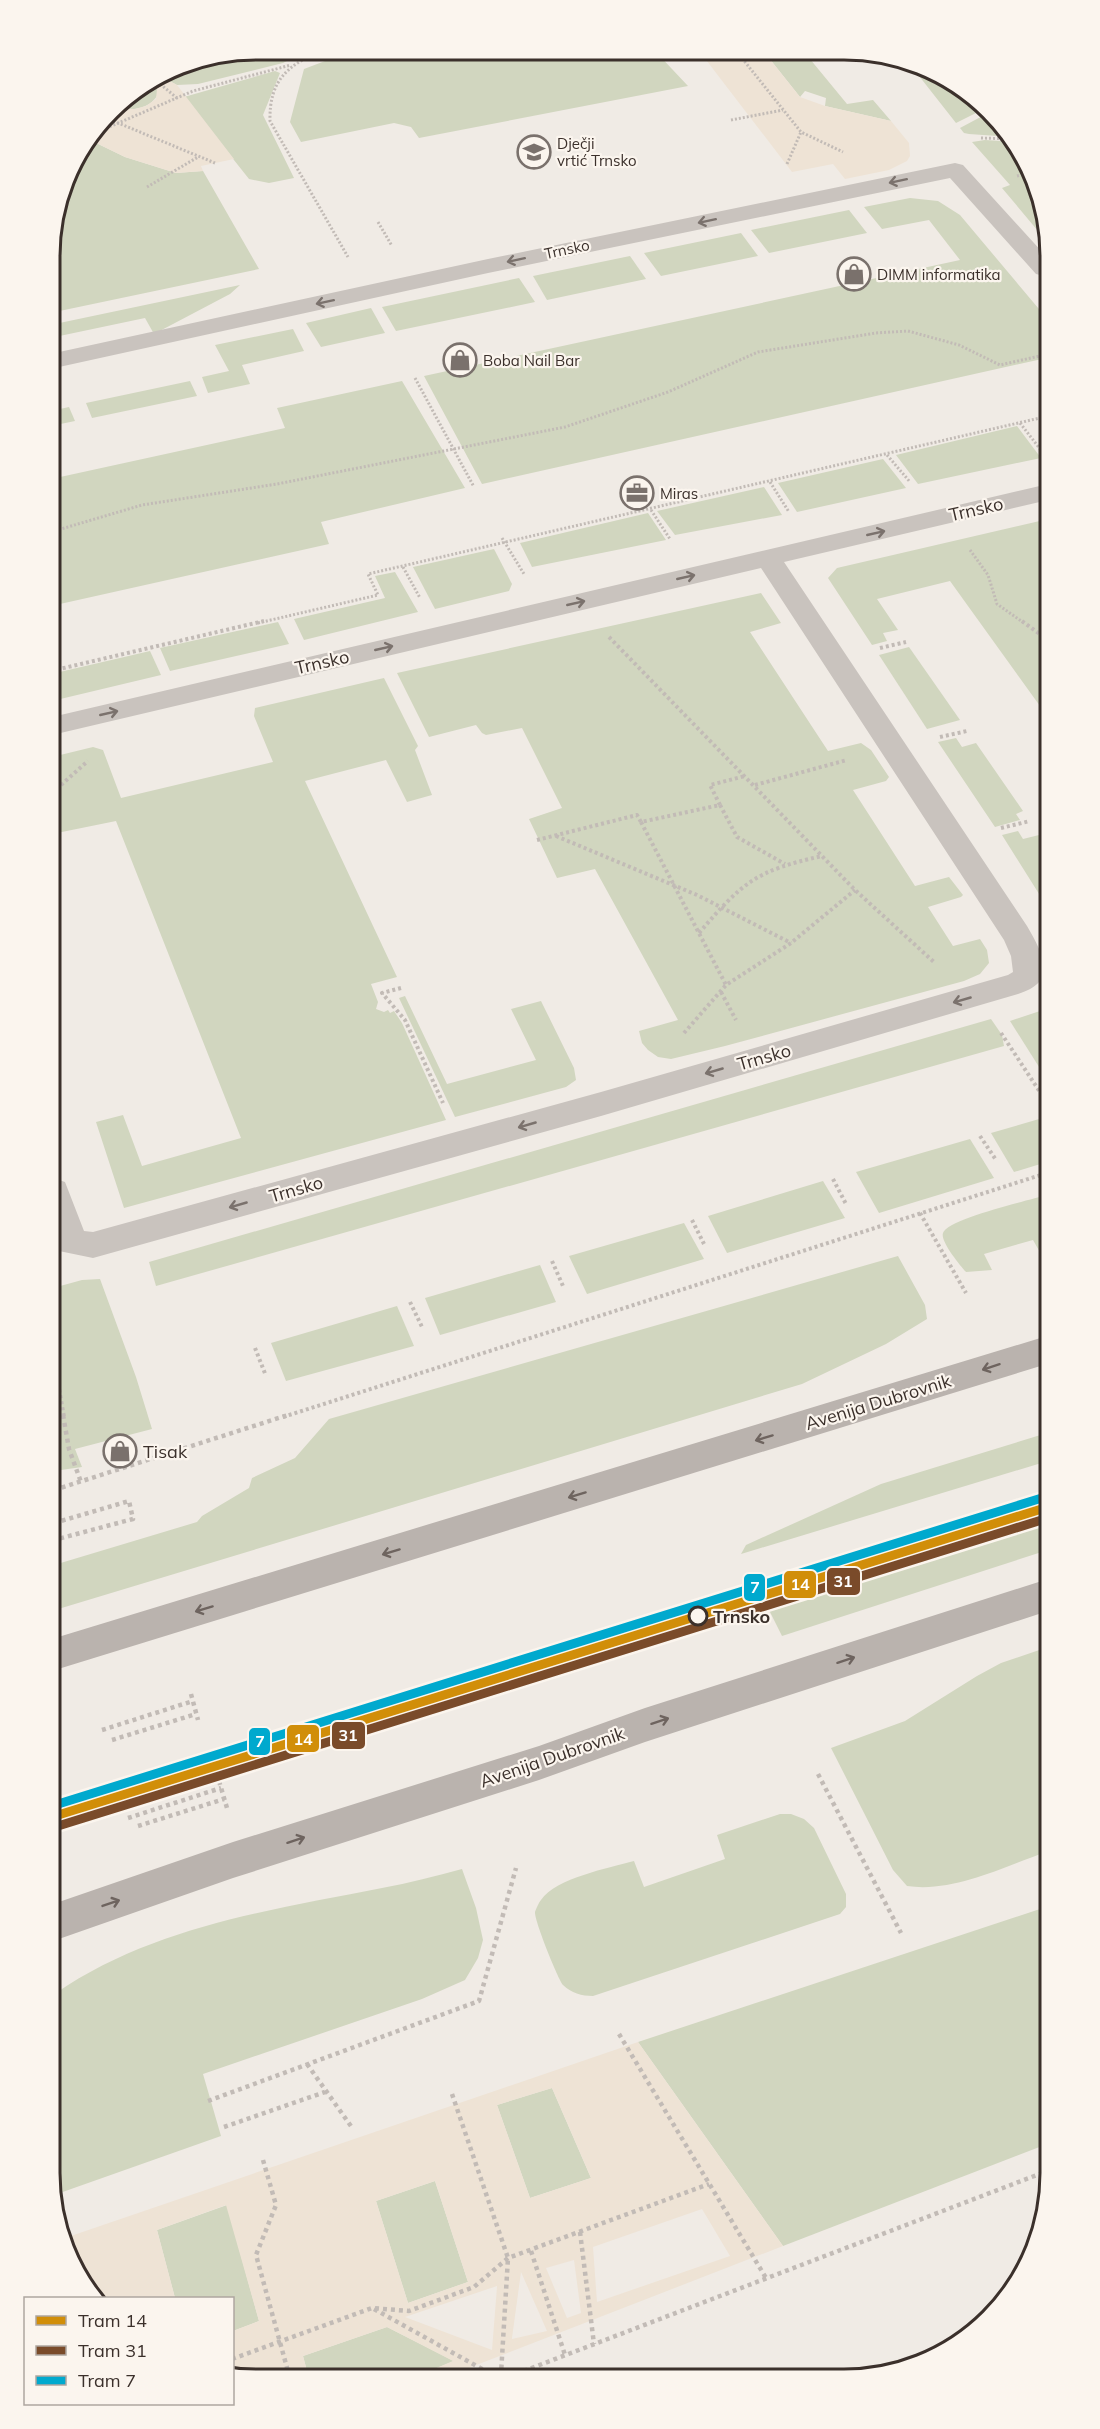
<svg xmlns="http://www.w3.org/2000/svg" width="1100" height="2429" font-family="Mulish,sans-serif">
  <rect width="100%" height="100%" fill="#f0ebe5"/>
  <g fill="#d1d6bf">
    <path d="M251 50H309L283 63 198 84 177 85 160 76C178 65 216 51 236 59Z"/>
    <path d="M354 50 656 52 688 86 419 138 411 127 394 123 301 142 290 122 304 69Z"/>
    <path d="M765 53H805L847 104 873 100 891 121 825 106 826 98 805 91 800 97Z"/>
    <path d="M912 67 968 95 978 106 984 105 986 108 956 123Z"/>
    <path d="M275 71 280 73 263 115 294 178 269 183 249 179 184 97Z"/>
    <path d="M149 83 157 89 158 94C150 110 130 111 114 108L120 101Z"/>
    <path d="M990 112 1012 137 969 134 964 133 960 128Z"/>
    <path d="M985 140 1016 142 1043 202V237L1002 188 1010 185 972 142Z"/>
    <path d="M92 141 125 157 176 173 203 171 259 269 50 313V242L71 164 86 144Z"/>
    <path d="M910 198 938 201 960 215 1044 315V362L1042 359 482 484 424 376 960 260 929 220 882 229 864 207Z"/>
    <path d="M849 210 867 233 769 253 751 230Z"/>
    <path d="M741 233 758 256 661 276 644 253Z"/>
    <path d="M630 256 646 279 547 300 533 276Z"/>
    <path d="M519 278 535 302 396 331 382 307Z"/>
    <path d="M240 285 230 294 154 334 145 318 50 338V325Z"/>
    <path d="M371 308 385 333 321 347 306 323Z"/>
    <path d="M293 329 304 351 242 365 250 384 208 393 202 377 229 371 215 345Z"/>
    <path d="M190 381 197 396 92 418 86 403Z"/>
    <path d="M402 381 465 488 321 522 329 544 51 606V479L285 428 277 408Z"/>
    <path d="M69 407 75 421 51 426V411Z"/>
    <path d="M1017 426 1041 458 918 484 896 455Z"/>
    <path d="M883 459 906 488 797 512 778 483Z"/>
    <path d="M764 487 782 515 675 535 657 511Z"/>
    <path d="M648 513 666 540 532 567 520 543Z"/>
    <path d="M1044 520 1045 713 950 581 877 599 898 630 883 633 887 641 872 645 828 578 837 568Z"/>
    <path d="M494 549 512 584 509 591 435 609 413 567Z"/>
    <path d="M395 572 418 612 304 640 294 619 385 598 375 576Z"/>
    <path d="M761 593 781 623 750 632 828 751 861 743 871 750 889 777 886 781 853 790 915 886 949 877 963 895 961 897 928 907 953 946 980 939 987 950 989 963 980 974 964 981 725 1046 671 1059 658 1057 648 1050 642 1043 639 1031 678 1020 595 869 557 878 529 819 562 808 522 728 486 735 482 733 476 725 429 737 397 673Z"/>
    <path d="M278 622 289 644 170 671 160 648Z"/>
    <path d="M909 647 960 720 927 729 879 655Z"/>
    <path d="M150 651 161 675 52 701 51 674Z"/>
    <path d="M384 678 418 746 415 750 432 795 407 802 386 760 305 781 397 977 371 984 378 1002 376 1009 384 1012 388 1010 390 1013 394 1011 402 1023 446 1120 124 1208 96 1122 123 1115 142 1166 241 1138 116 821 52 834V757L93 747 103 750 121 798 273 762 254 716 255 708Z"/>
    <path d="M956 738 962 747 976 743 1023 811 1016 814 1020 820 995 827 938 742Z"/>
    <path d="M1018 831 1023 839 1039 835 1046 844V905L1002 835Z"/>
    <path d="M405 996 447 1084 536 1060 511 1009 541 1001 574 1068 576 1080 566 1087 455 1117 399 998Z"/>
    <path d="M1046 1009V1078L1010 1021Z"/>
    <path d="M991 1019 1002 1035 1004 1046 156 1286 149 1262Z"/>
    <path d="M1046 1117 1047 1162 1014 1172 991 1133Z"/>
    <path d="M970 1139 994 1178 879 1213 856 1172Z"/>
    <path d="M823 1181 845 1218 727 1253 708 1216Z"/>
    <path d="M1047 1195V1252L1041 1254 1033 1240 984 1254 992 1270 966 1272C960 1265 940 1241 943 1233 947 1219 1030 1200 1047 1195Z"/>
    <path d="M684 1223 704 1259 587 1294 569 1256Z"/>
    <path d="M898 1256 925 1305 927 1319 886 1344 802 1384 55 1610 54 1565 197 1522 202 1516 249 1488 252 1478 295 1458 329 1419Z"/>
    <path d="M540 1265 556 1302 440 1335 425 1298Z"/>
    <path d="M100 1279 136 1377 152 1429 75 1449 82 1467 54 1471 53 1288 82 1280Z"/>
    <path d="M397 1306 414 1346 286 1381 271 1343Z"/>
    <path d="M1047 1433 1048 1461 741 1554 746 1545 881 1484Z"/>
    <path d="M1048 1517V1550L782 1636 766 1604Z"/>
    <path d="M1048 1647 1049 1851C1005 1866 954 1893 907 1886L893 1870 831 1748 905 1721 977 1676 1001 1663Z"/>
    <path d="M780 1814H791L804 1819 814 1828 846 1894V1907L840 1914 593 1996C582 1996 571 1993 563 1985 558 1979 534 1920 535 1912 536 1909 539 1902 541 1900 556 1878 609 1868 634 1861L644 1887 725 1859 717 1835Z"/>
    <path d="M462 1869 476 1908 483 1940 478 1958 465 1980 422 1999 203 2074 221 2136 57 2194 56 1993C152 1927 270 1910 382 1888 409 1883 436 1876 462 1869Z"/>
    <path d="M1049 1906 1050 2143 783 2246 638 2042Z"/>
    <path d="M552 2088 591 2178 530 2198 497 2105Z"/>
    <path d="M435 2181 468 2282 408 2303 376 2201Z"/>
    <path d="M227 2205 259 2321 233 2331 232 2298H175L157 2230Z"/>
    <path d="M387 2327 454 2361 420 2375H308L303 2356Z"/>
  </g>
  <g fill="#eee3d5" fill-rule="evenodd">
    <path d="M700 52 765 53 800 97 825 106 891 121 909 143 910 156 907 161 889 170 845 179 833 164 792 172Z"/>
    <path d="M160 76 177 85 234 159 201 166 203 171 176 173 125 157 92 141 86 144 114 108 135 109 146 106 156 99 157 89 149 83Z"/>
    <path d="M638 2042 783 2246 453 2374 420 2375 453 2361 387 2327 303 2356 308 2375H267L266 2372 258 2375 233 2376V2331L259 2321 226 2205 157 2230 175 2298H94L84 2287 62 2239ZM552 2088 591 2178 530 2198 497 2105ZM435 2181 468 2282 408 2303 376 2201ZM702 2209 730 2256 597 2302 593 2247ZM574 2260 581 2313 567 2318 546 2268ZM521 2272 547 2331 512 2339V2338ZM497 2287 492 2350 405 2317 497 2286Z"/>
  </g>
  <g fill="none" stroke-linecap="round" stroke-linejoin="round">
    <g stroke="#c2bbb6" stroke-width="3" stroke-dasharray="2 2" stroke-linecap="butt">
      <path d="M324 50C289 64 269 79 270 121L348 257"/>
      <path d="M737 52 801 132 843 152"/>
      <path d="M154 79 177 98"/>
      <path d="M106 118 215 163"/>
      <path d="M731 120 783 110"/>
      <path d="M95 133 193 91 291 65"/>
      <path d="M981 138 1013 139"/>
      <path d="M787 164 801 132"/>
      <path d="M1017 176 1030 173"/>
      <path d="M147 187 198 157"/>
      <path d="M378 222 392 246"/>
      <path d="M415 378 474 487"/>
      <path d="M1020 423 1044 454"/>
      <path d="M887 455 910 482"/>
      <path d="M770 482 789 512"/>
      <path d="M651 510 670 539"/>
      <path d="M51 532 142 505 277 484 565 427 668 392 758 352 876 333 908 331 959 345 1000 365 1044 355"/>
      <path d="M502 538 524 574"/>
      <path d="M970 550 988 575 997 604 1024 623"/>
      <path d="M403 567 420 598"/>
      <path d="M258 623 378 595 368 574 1044 417"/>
    </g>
    <g stroke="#c2bbb6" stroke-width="4" stroke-dasharray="3 3" stroke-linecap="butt">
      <path d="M1022 621 1045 638"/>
      <path d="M609 637 855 890 935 963"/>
      <path d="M880 648 906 642"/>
      <path d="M51 671 264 621"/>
      <path d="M940 737 967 731"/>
      <path d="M755 785 847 760"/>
      <path d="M52 793 88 761"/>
      <path d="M720 805 737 837 785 864"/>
      <path d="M641 822 726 985"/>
      <path d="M1001 828 1030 821"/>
      <path d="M556 836 697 895 791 943"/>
      <path d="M537 840 637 815 641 822 720 805 710 785 745 776"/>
      <path d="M699 933C743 882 755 871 822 856"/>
      <path d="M401 988 382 993 405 1020 443 1103"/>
      <path d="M721 992 736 1020"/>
      <path d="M684 1033 726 985 791 943 855 890"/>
      <path d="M1001 1033 1046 1101"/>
      <path d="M980 1136 996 1160"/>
      <path d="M833 1179 846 1204"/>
      <path d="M920 1213 966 1293"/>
      <path d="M692 1220 704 1244"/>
      <path d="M552 1261 563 1286"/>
      <path d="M410 1302 423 1329"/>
      <path d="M255 1348 266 1376"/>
      <path d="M54 1360 64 1417"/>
      <path d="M283 1417 1047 1173"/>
    </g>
    <g stroke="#c2bbb6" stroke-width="4.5" stroke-dasharray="4 4" stroke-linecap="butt">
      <path d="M63 1415 69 1449 81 1482"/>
      <path d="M54 1490 288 1415"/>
      <path d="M54 1523 129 1501 133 1519 54 1540"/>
      <path d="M191 1694 198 1720"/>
      <path d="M102 1730 193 1701"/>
      <path d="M112 1740 196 1714"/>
      <path d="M818 1774 901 1933"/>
      <path d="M219 1781 227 1808"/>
      <path d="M128 1818 221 1788"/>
      <path d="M138 1826 224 1799"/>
      <path d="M619 2034 766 2278"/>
      <path d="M307 2064 353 2129"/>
      <path d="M452 2094 508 2258 501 2374"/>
      <path d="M208 2101 479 2001 516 1868"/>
      <path d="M224 2127 325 2092"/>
      <path d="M263 2160 276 2205 256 2255 289 2375"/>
      <path d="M66 2227 78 2274"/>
      <path d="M580 2232 594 2344"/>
      <path d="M531 2251 565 2355"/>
      <path d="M374 2309 491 2374"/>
      <path d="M232 2359 372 2308 409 2311 474 2287 508 2258 709 2184"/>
      <path d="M516 2374 1050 2170"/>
    </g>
    <g fill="#c9c3be" fill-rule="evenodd">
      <path d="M955 163 963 165 1044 254V276L1036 274 950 178 488 273 50 369V354L488 259Z"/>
      <path d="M1044 485V501L784 562 1027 926C1043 954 1059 982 1018 994L601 1116 93 1258 59 1251 53 1239V1178L65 1182 84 1231 93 1232 601 1092 1008 975 1013 972 1011 956 1004 940 761 568 52 735V717Z"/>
    </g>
    <g fill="#bab3ae" fill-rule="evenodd">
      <path d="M1047 1336V1364L55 1670V1638Z"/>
      <path d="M1048 1579V1611L645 1742 539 1780 233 1878 56 1940V1903L233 1842 539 1746 645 1708Z"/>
    </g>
    <g stroke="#fbf5ee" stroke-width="14">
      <path id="tram-1" d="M55 1816 1048 1507"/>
    </g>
    <g stroke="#fbf5ee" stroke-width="14">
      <path id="tram-2" d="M58 1826 1048 1518"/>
    </g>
    <g stroke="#fbf5ee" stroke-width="14">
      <path id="tram-3" d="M55 1805 1045 1497"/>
    </g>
    <use href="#tram-1" stroke="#d18e09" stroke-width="9"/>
    <use href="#tram-2" stroke="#7a4b2a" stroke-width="9"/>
    <use href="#tram-3" stroke="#00a9ce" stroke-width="9"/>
  </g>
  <defs><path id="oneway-shaft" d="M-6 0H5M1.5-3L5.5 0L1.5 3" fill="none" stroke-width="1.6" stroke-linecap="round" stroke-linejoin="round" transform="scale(1.5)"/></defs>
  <g stroke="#7b726d">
    <use href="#oneway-shaft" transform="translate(898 181) rotate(168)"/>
    <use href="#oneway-shaft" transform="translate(707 221) rotate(168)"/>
    <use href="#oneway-shaft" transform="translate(516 260) rotate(168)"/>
    <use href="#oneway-shaft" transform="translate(325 302) rotate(168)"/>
    <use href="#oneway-shaft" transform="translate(876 533) rotate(-13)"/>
    <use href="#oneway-shaft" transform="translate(686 577) rotate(-13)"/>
    <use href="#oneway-shaft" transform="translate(576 603) rotate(-13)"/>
    <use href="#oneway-shaft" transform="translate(384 648) rotate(-13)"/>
    <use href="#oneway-shaft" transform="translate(109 713) rotate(-13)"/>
    <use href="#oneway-shaft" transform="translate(962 1000) rotate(164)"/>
    <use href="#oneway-shaft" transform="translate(714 1071) rotate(164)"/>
    <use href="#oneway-shaft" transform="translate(527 1125) rotate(164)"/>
    <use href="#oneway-shaft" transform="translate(238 1205) rotate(164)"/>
  </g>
  <g stroke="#6e645f">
    <use href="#oneway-shaft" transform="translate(991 1367) rotate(162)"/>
    <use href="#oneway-shaft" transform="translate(764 1438) rotate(163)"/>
    <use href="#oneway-shaft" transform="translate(577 1495) rotate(163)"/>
    <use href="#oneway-shaft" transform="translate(391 1552) rotate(163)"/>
    <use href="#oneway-shaft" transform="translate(204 1609) rotate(163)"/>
    <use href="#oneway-shaft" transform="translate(846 1660) rotate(-18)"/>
    <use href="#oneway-shaft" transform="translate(660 1721) rotate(-18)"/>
    <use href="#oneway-shaft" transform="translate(296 1840) rotate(-18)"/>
    <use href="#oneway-shaft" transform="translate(111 1903) rotate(-19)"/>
  </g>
  <defs>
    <g id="school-ring" transform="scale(1.725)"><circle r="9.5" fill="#fbf5ee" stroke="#7a716c" stroke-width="1.5"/><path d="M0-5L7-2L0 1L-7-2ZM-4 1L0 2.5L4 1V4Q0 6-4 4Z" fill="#7a716c"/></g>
    <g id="shop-ring" transform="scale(1.725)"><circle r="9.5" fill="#fbf5ee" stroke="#7a716c" stroke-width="1.5"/><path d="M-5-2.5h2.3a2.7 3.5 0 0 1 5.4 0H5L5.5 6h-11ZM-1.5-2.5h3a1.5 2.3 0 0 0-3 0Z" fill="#7a716c"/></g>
    <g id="office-ring" transform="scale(1.725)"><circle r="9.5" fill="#fbf5ee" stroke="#7a716c" stroke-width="1.5"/><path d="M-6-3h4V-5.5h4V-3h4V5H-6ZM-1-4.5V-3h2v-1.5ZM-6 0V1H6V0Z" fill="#7a716c"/></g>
  </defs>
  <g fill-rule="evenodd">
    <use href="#school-ring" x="534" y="152"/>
    <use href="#shop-ring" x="854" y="274"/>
    <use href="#shop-ring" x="460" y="360"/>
    <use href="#office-ring" x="637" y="493"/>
    <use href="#shop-ring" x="120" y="1451"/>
  </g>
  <circle fill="#fbf5ee" stroke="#3b302b" stroke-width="3" cx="698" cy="1616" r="9"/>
  <g text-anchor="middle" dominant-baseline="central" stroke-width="4.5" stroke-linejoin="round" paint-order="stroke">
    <g font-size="15" fill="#3b302b" stroke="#fbf5ee" text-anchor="start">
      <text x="557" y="143">Dječji<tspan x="557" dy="17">vrtić Trnsko</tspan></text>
      <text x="877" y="274">DIMM informatika</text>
      <text x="483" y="360">Boba Nail Bar</text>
      <text x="660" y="493">Miras</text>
    </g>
    <g font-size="15" fill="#3b302b" stroke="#fbf5ee">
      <text transform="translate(567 249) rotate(-12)">Trnsko</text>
    </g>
    <g font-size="18" fill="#3b302b" stroke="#fbf5ee">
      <text transform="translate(976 509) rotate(-13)">Trnsko</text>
      <text transform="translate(322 662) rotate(-13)">Trnsko</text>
      <text transform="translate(764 1057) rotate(-16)">Trnsko</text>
      <text transform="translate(296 1189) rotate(-16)">Trnsko</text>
      <text transform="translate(878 1402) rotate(-17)">Avenija Dubrovnik</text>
      <text transform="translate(552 1757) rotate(-19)">Avenija Dubrovnik</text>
    </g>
    <g font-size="18" fill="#3b302b" stroke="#fbf5ee" text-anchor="start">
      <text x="143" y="1451">Tisak</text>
    </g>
    <g font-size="18" font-weight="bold" fill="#3b302b" stroke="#fbf5ee" text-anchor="start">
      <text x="713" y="1616">Trnsko</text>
    </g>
  </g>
  <path d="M0 0H1100V2429H0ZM256 60H844A196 196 0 0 1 1040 256V2173A196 196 0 0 1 844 2369H256A196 196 0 0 1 60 2173V256A196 196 0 0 1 256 60Z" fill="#fbf5ee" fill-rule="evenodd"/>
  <path fill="none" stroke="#3b302b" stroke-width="3" d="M256 60H844A196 196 0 0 1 1040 256V2173A196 196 0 0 1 844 2369H256A196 196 0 0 1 60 2173V256A196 196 0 0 1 256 60Z"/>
  <g stroke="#fbf5ee" stroke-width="2">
    <rect x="826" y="1567" width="35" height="29" rx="6" fill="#7a4b2a"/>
    <rect x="783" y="1570" width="34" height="29" rx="6" fill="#d18e09"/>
    <rect x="743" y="1573" width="23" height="29" rx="6" fill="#00a9ce"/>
    <rect x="331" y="1721" width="35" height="29" rx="6" fill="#7a4b2a"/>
    <rect x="286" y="1724" width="34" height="29" rx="6" fill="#d18e09"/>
    <rect x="248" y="1727" width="23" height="29" rx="6" fill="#00a9ce"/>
  </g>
  <g font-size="16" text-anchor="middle" font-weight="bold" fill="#fff">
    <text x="843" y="1587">31</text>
    <text x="800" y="1590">14</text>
    <text x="755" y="1593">7</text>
    <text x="348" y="1741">31</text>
    <text x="303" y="1745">14</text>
    <text x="260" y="1747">7</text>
  </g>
  <rect x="24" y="2297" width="210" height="108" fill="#fbf5ee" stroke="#aea6a0" stroke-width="1.5"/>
  <rect x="36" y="2316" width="30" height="9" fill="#d18e09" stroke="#aea6a0" stroke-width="1.5"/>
  <text x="78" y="2327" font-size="18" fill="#3b302b">Tram 14</text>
  <rect x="36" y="2346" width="30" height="9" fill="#7a4b2a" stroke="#aea6a0" stroke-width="1.5"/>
  <text x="78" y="2357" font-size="18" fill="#3b302b">Tram 31</text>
  <rect x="36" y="2376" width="30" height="9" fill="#00a9ce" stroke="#aea6a0" stroke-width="1.5"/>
  <text x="78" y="2387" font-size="18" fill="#3b302b">Tram 7</text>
</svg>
